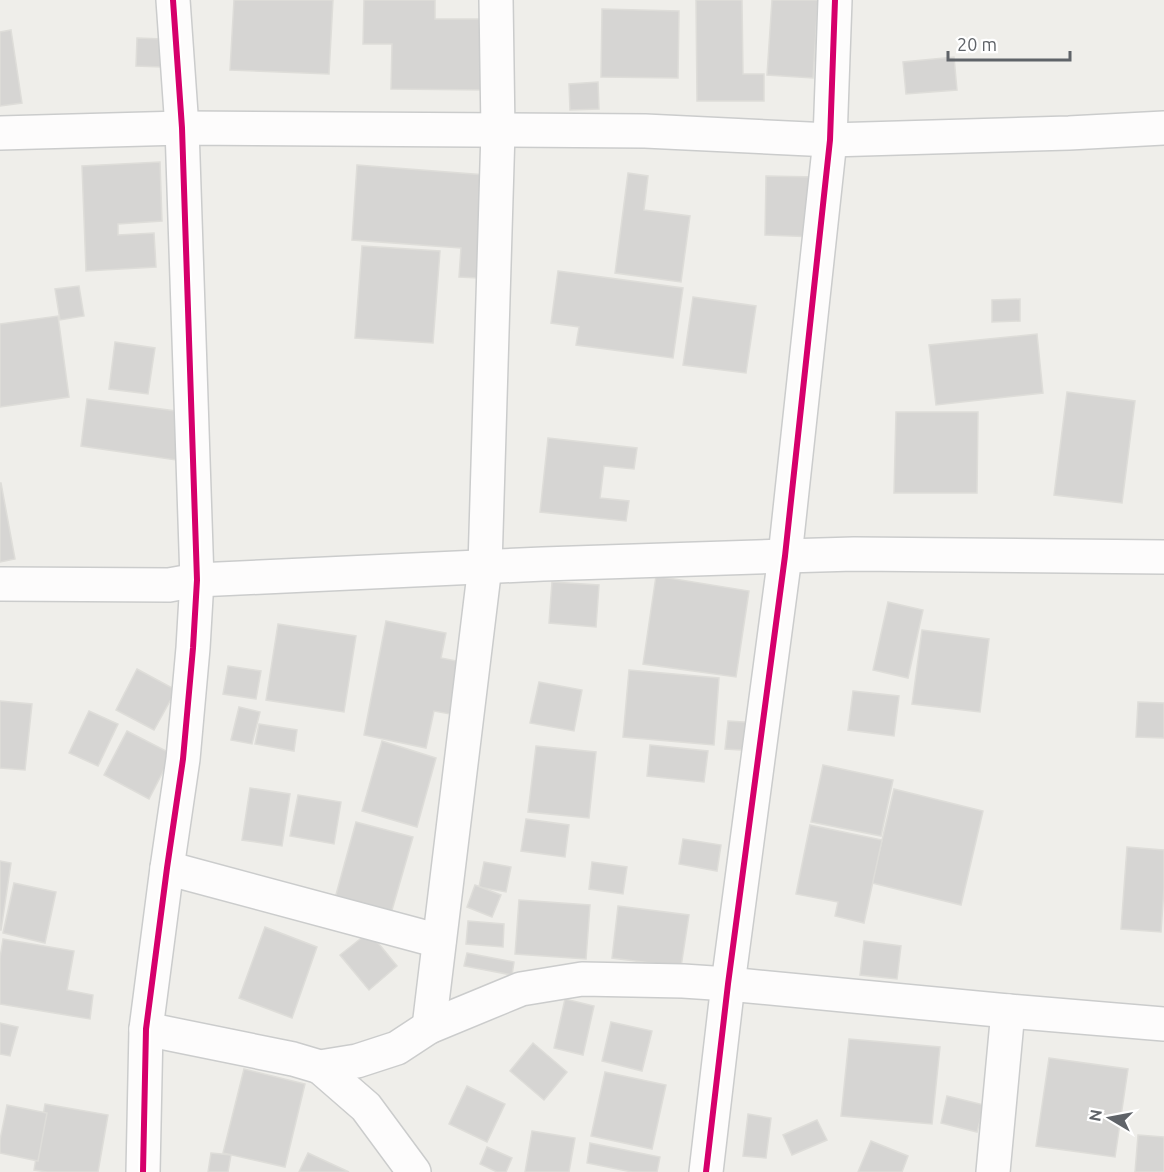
<svg xmlns="http://www.w3.org/2000/svg" width="1164" height="1172" font-family="Ubuntu,sans-serif">
  <rect width="100%" height="100%" fill="#efeeea"/>
  <g fill="#d6d5d3" stroke="#deddd9" stroke-width="1.5">
    <path d="M234 0H333L329 74 230 70Z"/>
    <path d="M364 0H435V19H487L486 90 391 89 392 44H363Z"/>
    <path d="M696 0H742L743 74H764V101H697Z"/>
    <path d="M772 0H818L813 78 767 75Z"/>
    <path d="M602 9 679 11 678 78 601 77Z"/>
    <path d="M11 30 22 103 0 106V32Z"/>
    <path d="M137 38 163 39 162 67 136 66Z"/>
    <path d="M954 57 957 90 906 94 903 62Z"/>
    <path d="M598 82 599 109 570 110 569 84Z"/>
    <path d="M160 162 162 221 118 224V235L154 233 156 267 86 271 82 166Z"/>
    <path d="M357 165 486 175 478 278 459 277 461 248 352 240Z"/>
    <path d="M628 173 648 176 644 210 690 216 681 282 615 273Z"/>
    <path d="M766 176 817 177 816 237 765 235Z"/>
    <path d="M362 246 440 251 433 343 355 338Z"/>
    <path d="M558 271 683 288 673 358 576 345 579 327 551 323Z"/>
    <path d="M79 286 84 316 60 320 55 289Z"/>
    <path d="M693 297 756 306 746 373 683 365Z"/>
    <path d="M1020 299V321L992 322V300Z"/>
    <path d="M58 316 69 397 0 407V324Z"/>
    <path d="M1037 334 1043 393 936 405 929 345Z"/>
    <path d="M115 342 155 348 148 394 109 389Z"/>
    <path d="M1067 392 1135 401 1122 503 1054 495Z"/>
    <path d="M87 399 183 412 176 460 81 446Z"/>
    <path d="M896 412H978L977 493H894Z"/>
    <path d="M548 438 637 448 634 469 604 466 600 498 629 501 626 521 540 512Z"/>
    <path d="M0 483H1L15 559 0 562Z"/>
    <path d="M656 576 749 591 736 677 643 664Z"/>
    <path d="M552 582 599 585 596 627 549 623Z"/>
    <path d="M888 602 923 610 908 678 873 670Z"/>
    <path d="M386 621 446 633 441 658 472 664 461 716 434 711 426 748 364 735Z"/>
    <path d="M278 624 356 636 344 712 266 700Z"/>
    <path d="M922 630 989 639 980 712 912 704Z"/>
    <path d="M228 666 261 671 256 699 223 694Z"/>
    <path d="M137 669 176 690 154 730 116 710Z"/>
    <path d="M629 670 719 678 714 745 623 737Z"/>
    <path d="M539 682 582 690 574 731 530 723Z"/>
    <path d="M853 691 899 696 894 736 848 730Z"/>
    <path d="M0 701 32 704 25 770 0 768Z"/>
    <path d="M1138 702 1164 703V738L1136 737Z"/>
    <path d="M239 707 260 712 252 744 231 740Z"/>
    <path d="M89 711 118 724 98 766 69 753Z"/>
    <path d="M728 721 759 723 757 751 725 749Z"/>
    <path d="M259 724 297 730 294 751 255 744Z"/>
    <path d="M127 731 172 754 149 799 104 775Z"/>
    <path d="M382 741 436 758 417 827 362 811Z"/>
    <path d="M650 745 708 751 704 782 647 776Z"/>
    <path d="M536 746 596 752 589 818 528 812Z"/>
    <path d="M823 765 893 780 881 836 811 822Z"/>
    <path d="M250 788 290 794 282 846 242 840Z"/>
    <path d="M894 789 983 811 961 905 872 883Z"/>
    <path d="M298 795 341 802 334 844 290 836Z"/>
    <path d="M526 819 569 825 565 857 521 851Z"/>
    <path d="M356 822 413 837 390 917 334 902Z"/>
    <path d="M810 825 882 840 864 923 835 916 838 902 796 894Z"/>
    <path d="M683 839 721 845 717 871 679 864Z"/>
    <path d="M1127 847 1164 850V888L1161 932 1121 929Z"/>
    <path d="M0 861 11 863 1 930H0Z"/>
    <path d="M484 862 511 867 506 892 479 887Z"/>
    <path d="M592 862 627 867 623 894 589 889Z"/>
    <path d="M14 883 56 892 45 943 3 933Z"/>
    <path d="M475 885 501 895 492 917 467 907Z"/>
    <path d="M519 900 590 905 586 959 515 954Z"/>
    <path d="M618 906 689 915 681 967 612 958Z"/>
    <path d="M468 921 504 924 503 947 466 944Z"/>
    <path d="M265 927 317 947 292 1018 239 998Z"/>
    <path d="M369 932 397 966 369 990 340 955Z"/>
    <path d="M3 939 74 951 67 990 93 995 90 1019 0 1004V958Z"/>
    <path d="M864 941 901 946 897 979 860 975Z"/>
    <path d="M467 953 514 962 512 975 464 966Z"/>
    <path d="M565 999 594 1006 583 1055 554 1048Z"/>
    <path d="M611 1022 652 1031 642 1071 602 1061Z"/>
    <path d="M0 1023 18 1027 10 1056 0 1054Z"/>
    <path d="M849 1039 940 1047 932 1124 841 1116Z"/>
    <path d="M533 1043 567 1072 544 1100 510 1071Z"/>
    <path d="M1049 1058 1128 1069 1115 1157 1036 1146Z"/>
    <path d="M244 1069 305 1084 285 1167 223 1153Z"/>
    <path d="M605 1072 666 1085 652 1149 591 1136Z"/>
    <path d="M467 1086 505 1104 487 1142 449 1124Z"/>
    <path d="M947 1096 984 1105 977 1132 941 1123Z"/>
    <path d="M45 1104 108 1115 98 1172H47L34 1170Z"/>
    <path d="M7 1105 47 1113 38 1161 0 1153V1140Z"/>
    <path d="M748 1114 771 1118 766 1158 743 1156Z"/>
    <path d="M817 1120 827 1140 792 1155 783 1135Z"/>
    <path d="M532 1131 575 1138 569 1172H525Z"/>
    <path d="M1138 1135 1164 1137V1172H1135Z"/>
    <path d="M871 1141 908 1156 902 1172H858Z"/>
    <path d="M590 1143 660 1157 657 1172H632L587 1163Z"/>
    <path d="M487 1147 512 1158 506 1172H497L480 1164Z"/>
    <path d="M211 1153 231 1155 228 1172H208Z"/>
    <path d="M308 1153 349 1172H299Z"/>
  </g>
  <g fill="none" stroke-linecap="round" stroke-linejoin="round">
    <g stroke="#cbcccc" stroke-width="36">
      <g id="minor">
        <path d="M0 133 182 128 645 131 830 140 1069 133 1164 128"/>
        <path d="M0 584 169 585 197 580 543 564 785 556 854 554 1164 557"/>
        <path d="M167 868 439 941"/>
        <path d="M429 1027 485 566 498 131 496 0"/>
        <path d="M146 1029 293 1059 320 1067 357 1061 397 1048 429 1027 521 989 582 979 683 981 728 984 1008 1011 1164 1024"/>
        <path d="M320 1067 366 1107 414 1172"/>
        <path d="M143 1172 146 1029 167 868 183 759 193 648 197 580 182 128 173 0"/>
        <path d="M706 1172 728 984 785 556 830 140 835 0"/>
        <path d="M993 1172 1008 1011"/>
      </g>
    </g>
    <use href="#minor" stroke="#fdfcfc" stroke-width="33"/>
    <g stroke="#fff" stroke-width="10">
      <g id="cycleway">
        <path d="M143 1172 146 1029 167 868 183 759 193 648 197 580 182 128 173 0"/>
        <path d="M706 1172 728 984 785 556 830 140 835 0"/>
      </g>
    </g>
    <use href="#cycleway" stroke="#d6006c" stroke-width="6"/>
  </g>
  <g transform="translate(1110 1118) rotate(280)" stroke="#ffffff" stroke-width="4.5" paint-order="stroke">
  <path d="M0-4.5L10 22L0 15L-10 22Z" fill="#5f6368"/>
  <text y="-9" font-size="16" font-weight="bold" text-anchor="middle" fill="#5f6368">N</text>
  </g>
  <path d="M948 51v9h122v-9" fill="none" stroke="#5f6368" stroke-width="3"/>
  <text x="957" y="51" font-size="18" fill="#5f6368" stroke="#ffffff" stroke-width="4.5" paint-order="stroke">20 m</text>
</svg>
